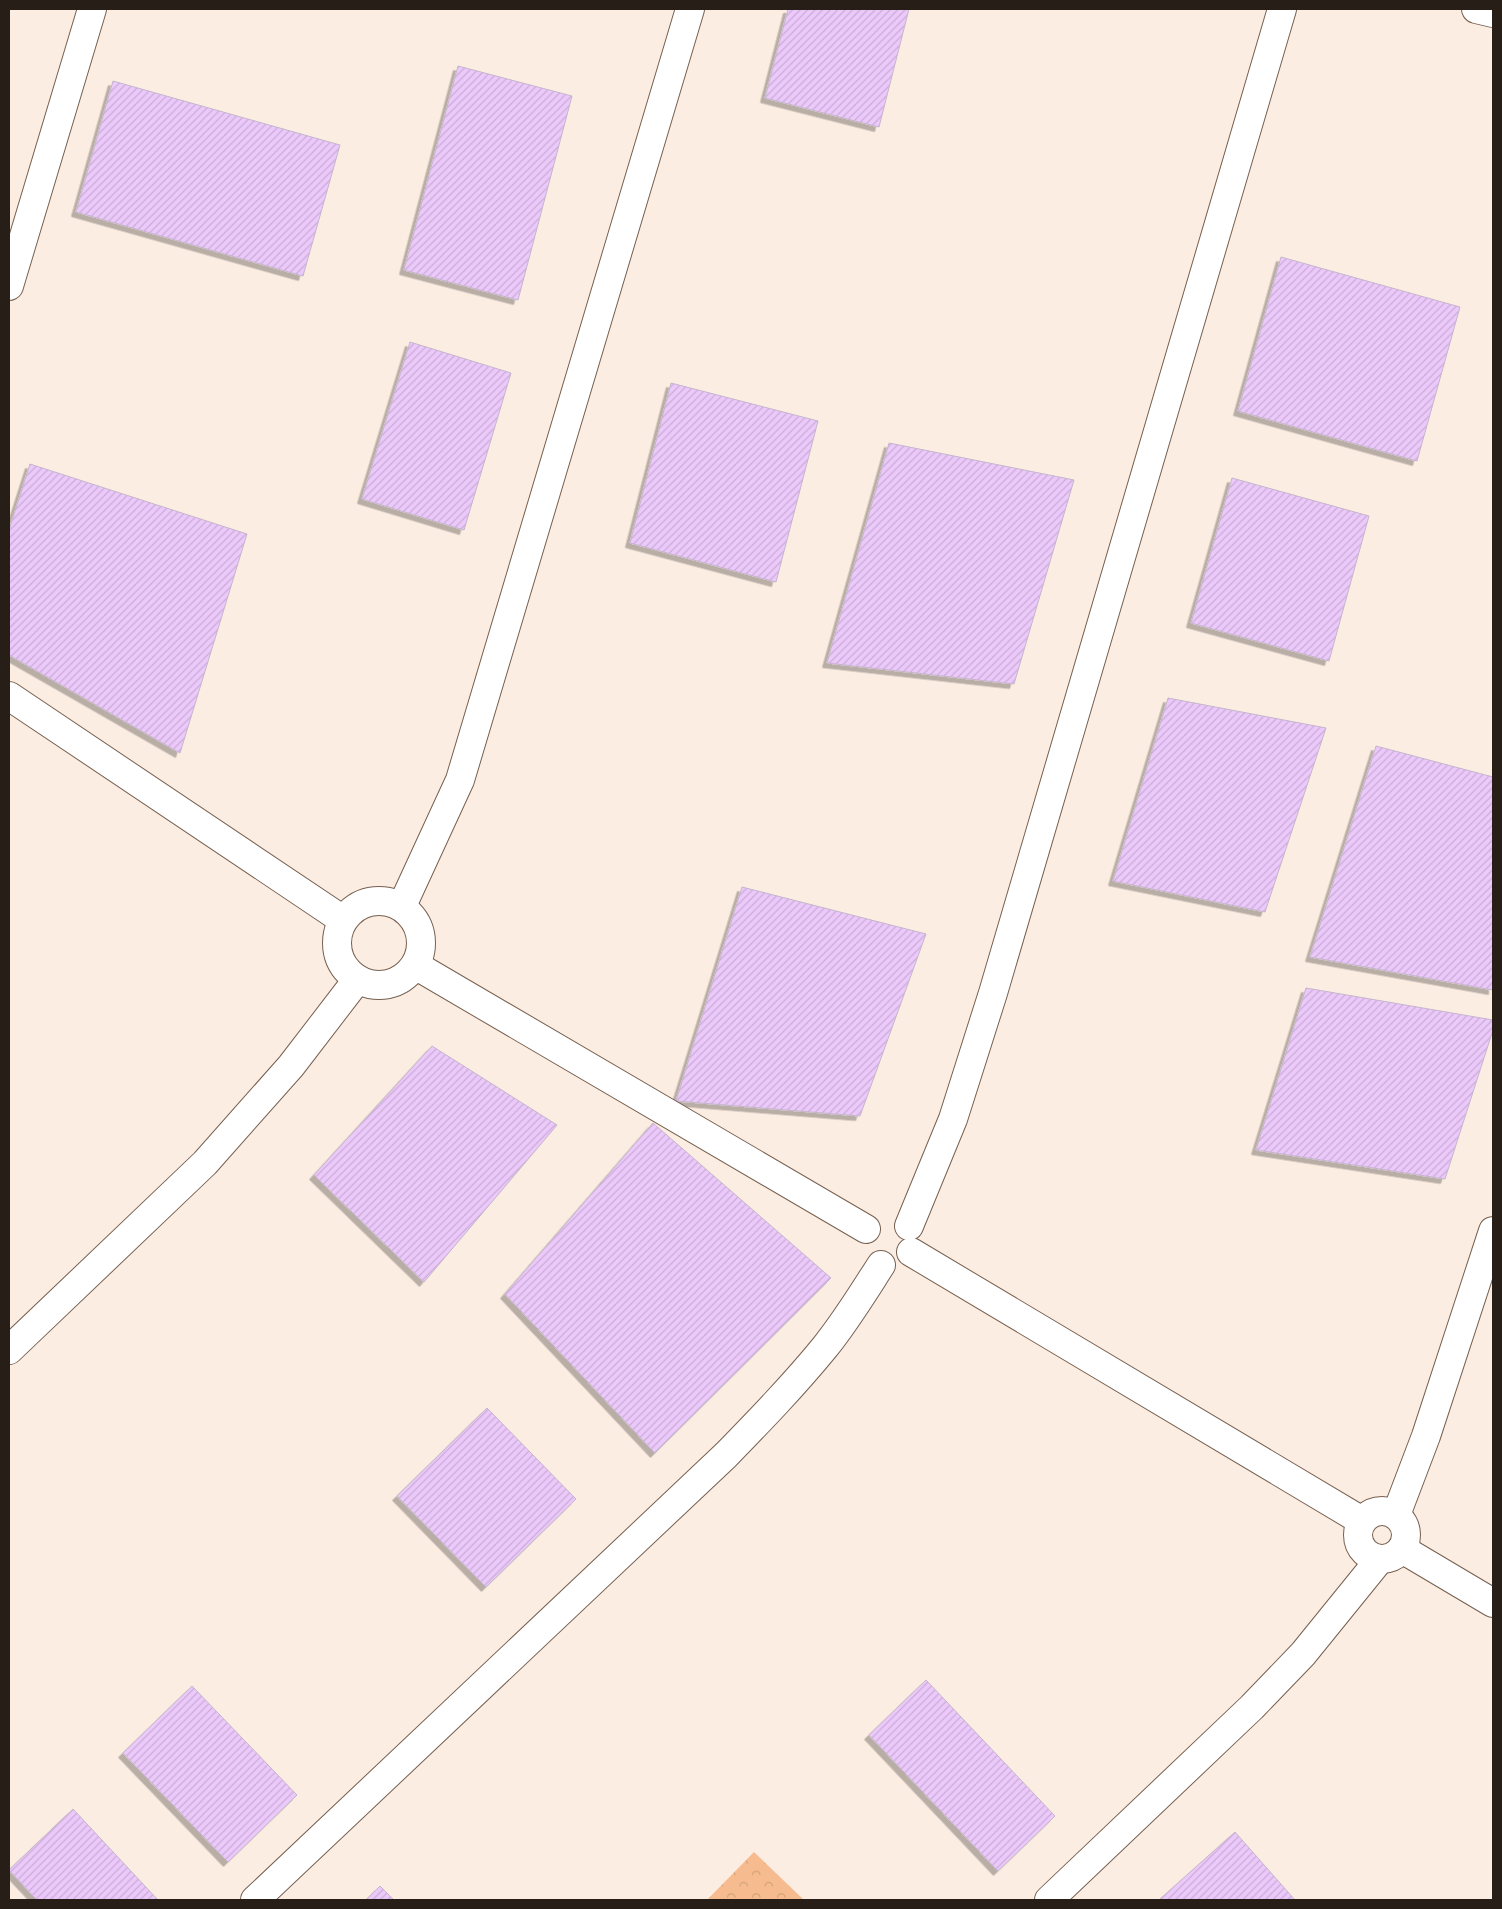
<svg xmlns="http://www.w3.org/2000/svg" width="1502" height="1909" font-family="Commissioner,sans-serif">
  <defs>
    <pattern id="forest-crowns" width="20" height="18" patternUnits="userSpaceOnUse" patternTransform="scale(1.25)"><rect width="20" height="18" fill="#f6bc8f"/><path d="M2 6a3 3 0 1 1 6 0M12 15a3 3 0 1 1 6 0" fill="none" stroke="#d3a17b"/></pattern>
    <pattern id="building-hatch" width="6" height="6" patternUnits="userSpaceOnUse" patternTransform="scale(1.25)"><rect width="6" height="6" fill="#ecc9fb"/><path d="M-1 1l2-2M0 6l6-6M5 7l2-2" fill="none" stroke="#caacd6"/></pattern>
    <filter id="shadow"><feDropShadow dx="-4.5" dy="4.5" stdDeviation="0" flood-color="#0004"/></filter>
  </defs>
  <rect width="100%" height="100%" fill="#fcede2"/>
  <path fill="url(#forest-crowns)" d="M754 1852 804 1900H707Z"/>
  <g fill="url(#building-hatch)" stroke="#c5b5cd" filter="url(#shadow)">
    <path d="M788 9H909L879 127 765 98Z"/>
    <path d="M458 66 572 96 518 300 404 270Z"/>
    <path d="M113 81 340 145 303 276 76 212Z"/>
    <path d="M1281 257 1460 307 1417 461 1238 411Z"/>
    <path d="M410 342 511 373 464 530 362 499Z"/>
    <path d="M671 383 818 421 776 582 630 543Z"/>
    <path d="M889 443 1074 480 1014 684 827 663Z"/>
    <path d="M30 464 247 534 180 753 9 655V530Z"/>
    <path d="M1232 478 1369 516 1329 661 1191 623Z"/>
    <path d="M1168 698 1326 728 1265 912 1113 881Z"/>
    <path d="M1376 746 1493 777V990L1310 957Z"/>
    <path d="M742 887 926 934 860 1116 676 1101Z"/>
    <path d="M1306 988 1493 1020V1030L1445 1179 1256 1150Z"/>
    <path d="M432 1046 557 1125 424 1282 314 1175Z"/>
    <path d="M653 1123 831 1278 655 1453 505 1294Z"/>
    <path d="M487 1408 576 1499 486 1587 397 1496Z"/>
    <path d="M926 1680 1055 1816 998 1871 869 1735Z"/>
    <path d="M192 1686 297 1795 228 1862 123 1753Z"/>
    <path d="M73 1809 158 1900H37L9 1870Z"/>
    <path d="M1235 1832 1295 1900H1159Z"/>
    <path d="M380 1886 394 1900H366Z"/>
  </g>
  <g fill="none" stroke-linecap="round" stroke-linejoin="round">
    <g stroke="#766050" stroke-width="30">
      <g id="street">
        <path d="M1476 9 1493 13"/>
        <path d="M9 286 92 9"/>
        <path d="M9 696 343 920"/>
        <circle cx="379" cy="943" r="42"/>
        <path d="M402 906 460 780 690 9"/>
        <path d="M415 965 866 1229"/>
        <path d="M909 1226 953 1119 993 993 1282 9"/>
        <path d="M911 1252 1362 1521"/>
        <path d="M9 1350 205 1163 291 1066 357 980"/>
        <circle cx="1382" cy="1535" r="24"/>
        <path d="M1396 1515 1426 1436 1493 1231"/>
        <path d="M1402 1549 1493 1603"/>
        <path d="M255 1900 726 1455C760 1420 794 1385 825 1347 846 1321 863 1293 881 1265"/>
        <path d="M1049 1900 1252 1707 1303 1654 1380 1559"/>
      </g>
    </g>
    <use href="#street" stroke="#fff" stroke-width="28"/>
  </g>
  <rect width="1502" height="1909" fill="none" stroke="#281e18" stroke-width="20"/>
</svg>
